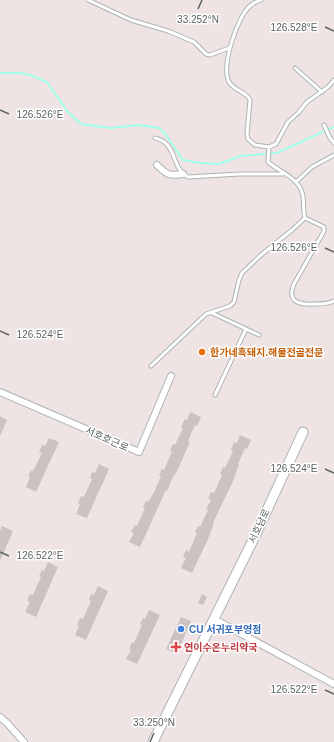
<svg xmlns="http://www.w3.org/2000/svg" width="334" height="742" font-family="Helvetica,'Noto Sans KR',sans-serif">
  <rect width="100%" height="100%" fill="#efe4e3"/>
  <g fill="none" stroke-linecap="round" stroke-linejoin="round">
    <path stroke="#a2ffe9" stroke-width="2" d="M0 73H21L33 76 47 82 67 111 81 124 110 128 138 125 159 128 166 135 183 160 200 163 219 164 240 156 277 153 334 127"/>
  </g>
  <g fill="#ccc2c2">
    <path d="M190 412 201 417 197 426 195 425 188 441 190 442 183 458 175 475H174L167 491 166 490 140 547 129 542 134 533 131 532 135 525 137 526 145 508 143 507 146 501 148 502 153 494 161 477 159 475 162 469 164 470 172 452 170 450 173 444 175 445 183 428 181 427 185 419 187 420Z"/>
    <path d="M0 416 7 420 0 436Z"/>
    <path d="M240 435 251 440 247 449 245 448 238 464H239L233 481 213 523H214L208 539 192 573 181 568 186 558 183 557 186 550 189 552 197 533 195 532 198 526 200 527 208 510 206 509 211 500 208 498 211 492 214 493 222 475 220 474 223 467 225 468 233 451 231 450 234 442 237 443Z"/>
    <path d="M49 438 59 442 36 492 26 487 30 477 28 476 31 470 33 471 42 453 39 452 42 445 45 446Z"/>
    <path d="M99 464 109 469 87 518 76 514 80 504 78 503 81 496 84 497 92 479 90 478 92 472 95 473Z"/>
    <path d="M2 526 13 531 0 561V531Z"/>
    <path d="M48 562 58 567 36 617 25 612 30 602 27 601 30 594 33 595 41 577 39 576 42 570 44 571Z"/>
    <path d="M98 586 108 591 86 640 75 635 79 626 77 625 80 618 83 619 91 601 89 600 91 594 94 595Z"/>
    <path d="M202 594 207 597 203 605 198 603Z"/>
    <path d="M149 610 160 615 137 664 126 659 131 650 129 649 132 642 134 643 142 625 140 624 143 618 145 619Z"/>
    <path d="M181 617 191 621 177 654 166 649Z"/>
  </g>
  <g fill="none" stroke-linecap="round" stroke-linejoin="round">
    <g stroke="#acb4b4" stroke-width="5">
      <g id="service">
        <path d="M88 0 131 20 168 31 194 42 206 54 210 55 229 48"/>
        <path d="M261 0C258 1 253 3 250 6 237 17 221 66 229 82 234 91 246 91 250 100L247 134 248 139 255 145 269 147"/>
        <path d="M295 68 322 92"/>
        <path d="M334 80 328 87 307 102 298 113 288 122 276 144 269 147 268 162C281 173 300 178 303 196 304 204 303 211 305 218L324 227V231L294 284C286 303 301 305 315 304 322 304 328 304 334 301"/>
        <path d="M324 125 330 138 334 143"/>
        <path d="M155 138C158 139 162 140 164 142 176 150 173 169 188 177L240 174H283"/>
        <path d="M296 182 312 167 334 155"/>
        <path d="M212 313 246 329 215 395"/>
        <path d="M246 329 259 335"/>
        <path d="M151 366 206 314 230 306 234 302 239 280 242 273 261 255 292 230 305 218"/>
      </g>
    </g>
    <g stroke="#acb4b4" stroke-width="8">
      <g id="minor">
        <path d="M157 165C167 175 169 176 183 174"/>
        <path d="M0 392 139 452 171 376"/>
        <path d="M214 619 334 684"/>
        <path d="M0 717 7 723 24 742"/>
      </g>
    </g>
    <g stroke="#abb4b4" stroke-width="11">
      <path id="secondary" d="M153 742 256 534 303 432"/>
    </g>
    <use href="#service" stroke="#fff" stroke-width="3"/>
    <use href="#minor" stroke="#fff" stroke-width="6"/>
    <use href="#secondary" stroke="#fff" stroke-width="9"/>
  </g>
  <path fill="none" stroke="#5b6463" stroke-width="1.5" d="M198 9 202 0M325 27 334 31M0 110 9 114M325 248 334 252M0 331 9 335M325 469 334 473M0 552 9 556M325 690 334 694M150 742 154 733"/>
  <circle fill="#e8710a" stroke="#fff" stroke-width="1.5" cx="202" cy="352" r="4"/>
  <circle fill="#3f7fe0" stroke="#fff" stroke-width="1.5" cx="181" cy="629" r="4"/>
  <path fill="#e0444e" stroke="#fff" stroke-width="1.5" d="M174 641h4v4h4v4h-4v4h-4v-4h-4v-4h4z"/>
  <g text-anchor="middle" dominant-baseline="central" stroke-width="3" stroke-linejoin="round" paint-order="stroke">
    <g font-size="10" font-weight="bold" fill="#c56008" stroke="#fff" text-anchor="start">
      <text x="210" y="352">한가네흑돼지.해물전골전문</text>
    </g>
    <g font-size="10" fill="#5b6463" stroke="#fff">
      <text transform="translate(107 439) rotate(24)">서호호근로</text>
      <text transform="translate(259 526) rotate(-65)">서호남로</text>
    </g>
    <g font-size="10" font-weight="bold" fill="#366cbe" stroke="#fff" text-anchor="start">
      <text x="189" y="629">CU 서귀포부영점</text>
    </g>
    <g font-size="10" font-weight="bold" fill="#be3a42" stroke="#fff" text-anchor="start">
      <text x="184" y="647">연이수온누리약국</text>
    </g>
  </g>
  <g font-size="10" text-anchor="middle" fill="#5b6463" stroke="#fff" stroke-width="3" stroke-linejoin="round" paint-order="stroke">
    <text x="198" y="23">33.252°N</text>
    <text x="294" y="31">126.528°E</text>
    <text x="40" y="118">126.526°E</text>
    <text x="294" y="251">126.526°E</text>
    <text x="40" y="338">126.524°E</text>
    <text x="294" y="472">126.524°E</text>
    <text x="40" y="559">126.522°E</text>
    <text x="294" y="693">126.522°E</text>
    <text x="154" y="726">33.250°N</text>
  </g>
</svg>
